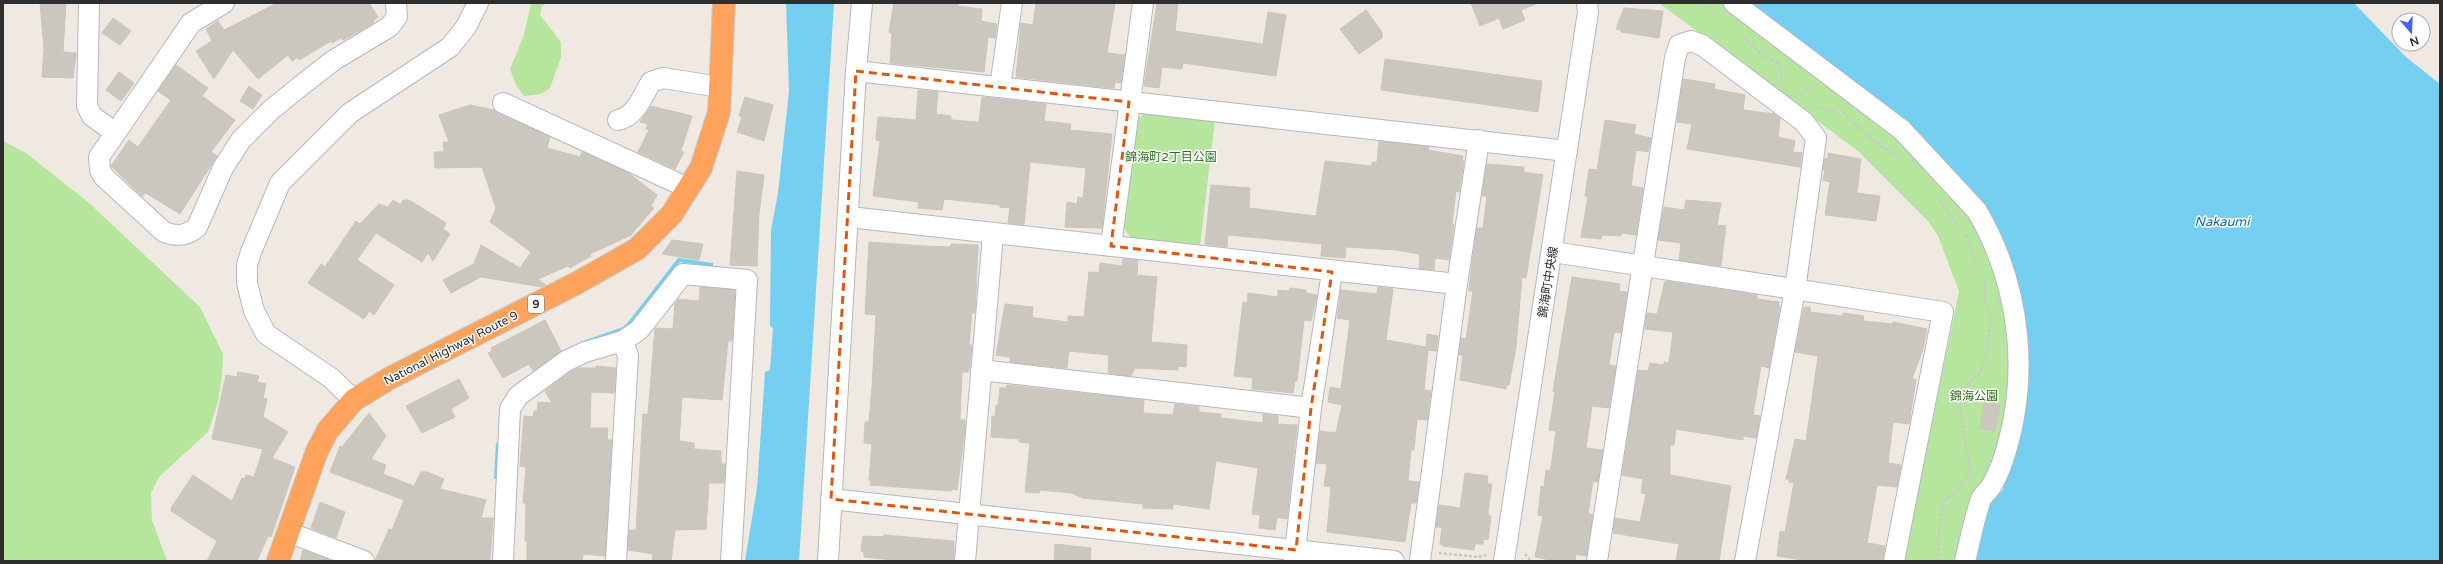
<svg xmlns="http://www.w3.org/2000/svg" width="2443" height="564" font-family="'Varela Round','Noto Sans JP',sans-serif">
  <rect width="100%" height="100%" fill="#efe9e1"/>
  <g fill="#b6e59e">
    <path d="M531 3H547L542 6 540 15 561 42V57L550 88 541 94 524 96 516 85 510 69 524 35Z"/>
    <path d="M1659 3H1725L1889 125 1959 198 1990 249 2014 356 2002 441 1959 561H1904L1959 291 1938 236 1928 221 1858 151Z"/>
    <path d="M1146 112 1215 120 1200 246 1132 239 1124 229 1135 121Z"/>
    <path d="M3 141 26 153 89 203 200 307 223 354 222 375 218 402 208 432 159 477 151 493 152 520 167 561H3Z"/>
  </g>
  <g fill="#75cff0">
    <path d="M786 3H834L799 561H745L757 488 765 372 770 370 773 328 770 326 771 230 778 193 789 91Z"/>
    <path d="M1744 3H2354L2406 57 2440 84V561H1971L1988 497 1998 495 2003 490 2025 383 1987 215Z"/>
    <path d="M678 258 713 263V268L680 262 641 316 626 330 582 346 580 342 623 327 629 321Z"/>
    <path d="M496 443 501 444 499 479H494Z"/>
  </g>
  <g fill="#cbc7bf" stroke="#cbc5ba">
    <path d="M40 3H66L63 52 76 53 73 78 42 77 44 49Z"/>
    <path d="M277 3H369L378 17 373 21 374 23 343 40 341 38 332 43 331 41 299 60 298 57 292 61 288 55 258 79 233 50 214 79 196 51 212 41 206 29 218 21 224 30Z"/>
    <path d="M894 3H958V6L982 9 981 21 997 24 995 38 988 37 984 72 890 63 892 33 889 32Z"/>
    <path d="M1036 3H1115L1107 53 1125 55 1121 83 1115 82 1114 88H1110L1016 77 1021 23 1033 25Z"/>
    <path d="M1157 3H1178L1175 31 1263 44 1268 12 1286 15 1276 76 1183 63 1182 69 1162 67 1159 88 1144 86Z"/>
    <path d="M1471 3H1535L1536 4 1521 10 1525 20 1503 29 1499 18 1480 26Z"/>
    <path d="M1624 8 1663 11 1659 38 1621 32V30L1616 29Z"/>
    <path d="M1366 10 1382 32V38L1359 54 1340 29Z"/>
    <path d="M113 18 131 31 120 45 102 33Z"/>
    <path d="M1385 59 1542 81 1538 112 1381 90Z"/>
    <path d="M176 65 208 88 202 96 235 120 211 152 217 156 180 214 146 193 142 196 111 166 129 140 138 147 171 100 158 91Z"/>
    <path d="M119 72 134 83 121 101 106 90Z"/>
    <path d="M1683 79 1715 84 1714 89 1745 95 1743 110 1775 114 1780 118 1778 137 1795 141 1793 152 1802 153 1800 167 1687 149 1692 124 1677 122Z"/>
    <path d="M249 86 262 95 253 109 240 101Z"/>
    <path d="M918 90 938 92 936 114 951 116V120L979 122 982 97 1046 104 1044 121 1071 124 1070 130 1112 134 1102 228 1065 227 1067 202 1077 204 1078 197 1083 198 1086 168 1030 162 1024 225 1008 223 1010 208 1000 207V205L944 199 942 210 918 208 919 202 873 196 880 141 876 140 878 117 916 120Z"/>
    <path d="M745 97 773 105 764 141 737 132 742 117 739 116Z"/>
    <path d="M470 105 494 110 550 137 547 148 580 157 582 152 627 172 657 195 651 206 654 208 631 235 590 254 591 256 570 268 568 266 538 279 546 285 542 287 481 277 451 293 443 280 474 264 481 245 520 268 531 252 490 222 496 208 482 167 435 168 434 152H444L443 142H449L439 115Z"/>
    <path d="M651 106 692 116 681 151 684 152 675 169 638 152 649 130 646 129 648 124 640 122Z"/>
    <path d="M1605 120 1636 125 1634 134 1651 138 1648 152 1636 150 1631 186 1643 188 1636 235 1621 233V236L1602 235 1601 239 1581 237 1588 197 1585 196 1589 169 1597 170Z"/>
    <path d="M1379 141 1429 147 1428 150 1463 156 1462 161H1464L1459 192 1456 191 1452 224 1454 225 1449 260 1435 258 1434 270 1419 268 1420 254 1396 250 1346 247 1345 258 1321 256 1322 244 1228 235 1227 247 1205 244 1211 185 1250 188 1249 208 1316 216 1325 161 1372 166V162H1377Z"/>
    <path d="M1828 153 1861 159 1857 193 1880 196 1876 221 1825 215 1830 182 1823 180 1825 170H1823L1825 158 1828 159Z"/>
    <path d="M1487 164 1524 167V172L1543 175 1526 278 1522 277 1516 347 1509 385H1507L1506 389 1460 380 1463 355H1459L1461 338 1466 339 1473 291H1469L1472 262 1477 228H1483L1487 196H1482Z"/>
    <path d="M737 171 764 175 759 214 757 266 730 265Z"/>
    <path d="M393 200 401 205 403 200H409L446 223 443 229 450 234 433 261 428 253 422 262 376 233 357 260 394 285 374 315 369 311 364 319 308 283 321 264 325 267 356 221 360 224 379 204 388 207Z"/>
    <path d="M1686 200 1721 203 1717 225 1726 226 1721 266 1679 260 1681 243 1658 240 1664 207 1684 210Z"/>
    <path d="M672 240 703 244 699 260 662 254Z"/>
    <path d="M869 242 923 246 951 247V244L978 245 975 313 972 312 969 345H972L970 365 968 372H962L960 420H965V430L957 490 952 489 951 491 870 485 871 481 869 480 872 444 864 443 865 422H869L872 387 876 315 865 314Z"/>
    <path d="M1123 259 1138 260 1137 275 1157 277 1151 342 1187 345 1186 367 1178 366V370L1135 368 1131 376 1108 373 1109 355 1069 351 1067 368 1010 362V357L996 355 1005 304 1033 307 1032 316 1035 318 1068 322V316L1084 317 1089 272 1099 273 1100 263 1122 266Z"/>
    <path d="M1572 277 1620 284 1619 291 1627 292 1621 333 1614 332 1609 365 1616 366 1609 408 1592 406 1586 448 1603 450 1598 482 1593 481 1588 514 1593 515 1586 556 1576 554 1575 561H1555L1535 557 1543 516 1538 515 1541 486 1544 487 1546 470 1550 471 1551 467 1556 431 1549 430 1555 392 1553 391Z"/>
    <path d="M1665 281 1757 295V299L1779 302 1778 305 1780 306 1769 368 1761 366 1753 415 1760 416 1756 438 1743 436V440L1676 429 1674 445H1670V475L1731 486 1719 561H1676L1679 544 1613 533 1615 518 1640 522 1646 494 1641 493 1643 479 1622 475 1638 370 1648 371 1650 363 1664 365V362L1669 363 1673 332 1645 329 1647 313 1657 314Z"/>
    <path d="M700 287 735 290 732 341H728L722 400 682 397 679 441 694 443V449L721 451V464H725L724 483H709L706 529 675 530 671 561H652L653 554 628 550 629 530H636L643 414H648L655 328 673 329 675 303 678 299 699 301Z"/>
    <path d="M1378 287 1393 289 1386 340 1426 347 1427 334 1438 336 1436 351 1428 350 1424 390 1431 391 1427 420 1417 419 1414 450H1411L1408 481 1419 482 1416 503H1411L1405 542 1327 532 1331 487 1324 486 1327 464 1316 463 1320 431 1336 433 1342 405 1328 402 1330 387 1341 389 1350 320 1337 318 1341 290 1377 294Z"/>
    <path d="M1290 288 1306 290V293L1317 295 1311 321 1304 320 1297 381H1295L1293 393 1252 389 1253 378 1234 376 1243 302 1247 303 1248 293 1278 297V290L1289 291Z"/>
    <path d="M1804 307H1810V312L1842 316 1843 313 1864 316 1863 321 1893 324V322L1927 329 1923 349 1912 379H1916L1909 424 1893 422 1888 463 1901 465 1897 487 1877 485 1867 543 1885 546 1883 561H1809L1777 556 1780 531 1785 532 1794 483 1789 482V479H1786L1795 439 1806 441 1818 356 1795 352Z"/>
    <path d="M545 320 561 351 533 371 529 364 503 378 488 353 492 351 491 348Z"/>
    <path d="M596 366 616 368 614 393 591 392 590 428H608L607 440H612L605 556 583 554 582 561H527V541H525L526 503H523L526 467 520 466 524 416 533 417 534 411H537L538 402 552 403 545 391 572 371 579 368H596Z"/>
    <path d="M238 372 259 376 257 382 266 384 263 398 267 399 263 417 288 432 272 458 295 467 271 537 268 536 257 561H207L217 541 171 511V508L193 475 232 501 242 478 245 479 246 475 254 477 263 449 212 439 226 375 237 377Z"/>
    <path d="M459 379 469 398 451 409 455 417 422 433 406 406Z"/>
    <path d="M1007 385 1144 400 1143 413 1173 415 1175 404 1199 407V412L1221 414V418L1263 423V414L1278 416V424L1297 425 1287 519 1277 517 1275 530 1259 528 1260 515 1252 514 1258 468 1216 461 1209 509 1173 504V509L1143 508V504L1083 498 1072 493 1040 490 1039 493 1025 492 1030 443 1019 442V439L991 437 992 416 995 417 996 405H998L1000 388H1006Z"/>
    <path d="M1984 402 2000 405 1995 431 1980 428Z"/>
    <path d="M369 413 386 436 371 459 386 465 383 474 414 486 421 472H427L444 479 440 489 486 500 481 518H493L490 561H375L389 529 392 530 404 500 330 472 340 446 342 447Z"/>
    <path d="M1465 473 1488 476 1487 484H1492L1488 512 1489 516H1491L1488 540 1484 539 1483 544H1475L1474 550 1443 546 1440 544 1442 527H1436L1439 505 1460 508Z"/>
    <path d="M320 502 345 512 336 538 311 528Z"/>
    <path d="M884 535 954 541V561H903L864 557V552L861 551 863 536 884 537Z"/>
    <path d="M1055 544 1091 548 1090 561H1054Z"/>
    <path d="M303 550 328 559 327 561H300Z"/>
  </g>
  <g fill="none" stroke-linecap="round" stroke-linejoin="round">
    <g stroke="#b4b7c1" stroke-width="22">
      <g id="minor">
        <path d="M89 3 87 106 92 116 114 132"/>
        <path d="M224 3 191 23 99 157 100 170 104 177 164 232C177 237 187 236 197 227L223 168 241 140 271 110 303 84 334 60 389 27 397 17 396 3"/>
        <path d="M1734 3 1902 130 1977 211C2022 288 2031 382 2001 466 1998 473 1995 481 1990 488 1987 492 1983 495 1981 499 1974 519 1970 541 1965 561"/>
        <path d="M856 71 1567 151"/>
        <path d="M1000 87 1012 3"/>
        <path d="M503 103 688 188"/>
        <path d="M618 120C636 116 642 97 651 82L663 78 720 87"/>
        <path d="M849 217 1457 284"/>
        <path d="M1111 246 1143 3"/>
        <path d="M1553 252 1943 312 1894 561"/>
        <path d="M981 370 1311 408"/>
        <path d="M354 400 331 378 266 334 254 311 247 283V265L251 252 280 183 350 113 450 47 466 27 478 3"/>
        <path d="M831 499 1394 561"/>
        <path d="M288 532 364 561"/>
        <path d="M503 561 510 409 518 396 566 361 585 352 623 341 639 330 683 274 747 280 731 561"/>
        <path d="M616 561 628 356 623 341"/>
        <path d="M828 561 856 71 862 3"/>
        <path d="M965 561 993 235"/>
        <path d="M1294 561 1311 408 1332 272"/>
        <path d="M1420 561 1457 284 1479 140"/>
        <path d="M1504 561 1588 12 1587 3"/>
        <path d="M1597 561 1675 58 1679 45 1691 41 1702 45 1804 122 1816 138 1795 290 1745 561"/>
      </g>
    </g>
    <g stroke="#c9c9c9" stroke-width="24">
      <path id="highway" d="M278 561 317 451 328 430 354 400 390 378 577 283 637 249 672 214 701 168 719 112 724 3"/>
    </g>
    <g stroke="#c9c9c9" stroke-width="2.5" stroke-dasharray="3 2" stroke-linecap="butt">
      <path d="M1703 3 1716 13"/>
      <path d="M1744 37 1763 56 1779 64"/>
      <path d="M1779 63 1782 80"/>
      <path d="M1801 97 1810 85"/>
      <path d="M1818 107 1830 112 1839 106"/>
      <path d="M1843 112C1860 129 1877 145 1899 157"/>
      <path d="M1940 201 1951 217 1962 227"/>
      <path d="M1966 235 1975 261 1981 268"/>
      <path d="M1439 553 1478 557 1486 555"/>
      <path d="M1525 554 1531 561"/>
      <path d="M1938 561 1939 526 1945 500 1959 489 1971 473 1961 417 1962 391 1980 373 1987 355 1991 317 1985 302V281"/>
    </g>
    <use href="#minor" stroke="#fff" stroke-width="20"/>
    <use href="#highway" stroke="#ffa35c" stroke-width="22"/>
  </g>
  <path fill="none" stroke="#df570e" stroke-width="3" stroke-dasharray="8 5" stroke-linejoin="round" d="M856 71 1129 102 1111 246 1332 272 1311 408 1296 550 831 499Z"/>
  <g text-anchor="middle" dominant-baseline="central" stroke-width="3" stroke-linejoin="round" paint-order="stroke">
    <rect fill="#fff" stroke="#6d6d6d" stroke-width="1" x="528" y="295" width="16" height="18" rx="3"/>
    <g font-size="11" font-weight="bold" fill="#2e2e2e">
      <text x="536" y="304">9</text>
    </g>
    <g font-size="12" fill="#2c6e1b" stroke="#fff">
      <text x="1171" y="157">錦海町2丁目公園</text>
      <text x="1974" y="396">錦海公園</text>
    </g>
    <g font-size="12" fill="#2e2e2e" stroke="#fff">
      <text transform="translate(1548 282) rotate(-81)">錦海町中央線</text>
      <text transform="translate(451 348) rotate(-27)">National Highway Route 9</text>
    </g>
    <g font-size="13" font-style="italic" fill="#0d6fa3" stroke="#fff">
      <text x="2222" y="222">Nakaumi</text>
    </g>
  </g>
  <rect width="2443" height="564" fill="none" stroke="#2e2e2e" stroke-width="8"/>
  <g transform="translate(2411 32) rotate(161)"><circle r="19" fill="#ffffff" stroke="#ababab"/>
  <path d="M0-3L7 15L0 10L-7 15Z" fill="#4264fb"/>
  <text y="-6" font-size="11" font-weight="bold" text-anchor="middle" fill="#2e2e2e">N</text>
  </g>
</svg>
